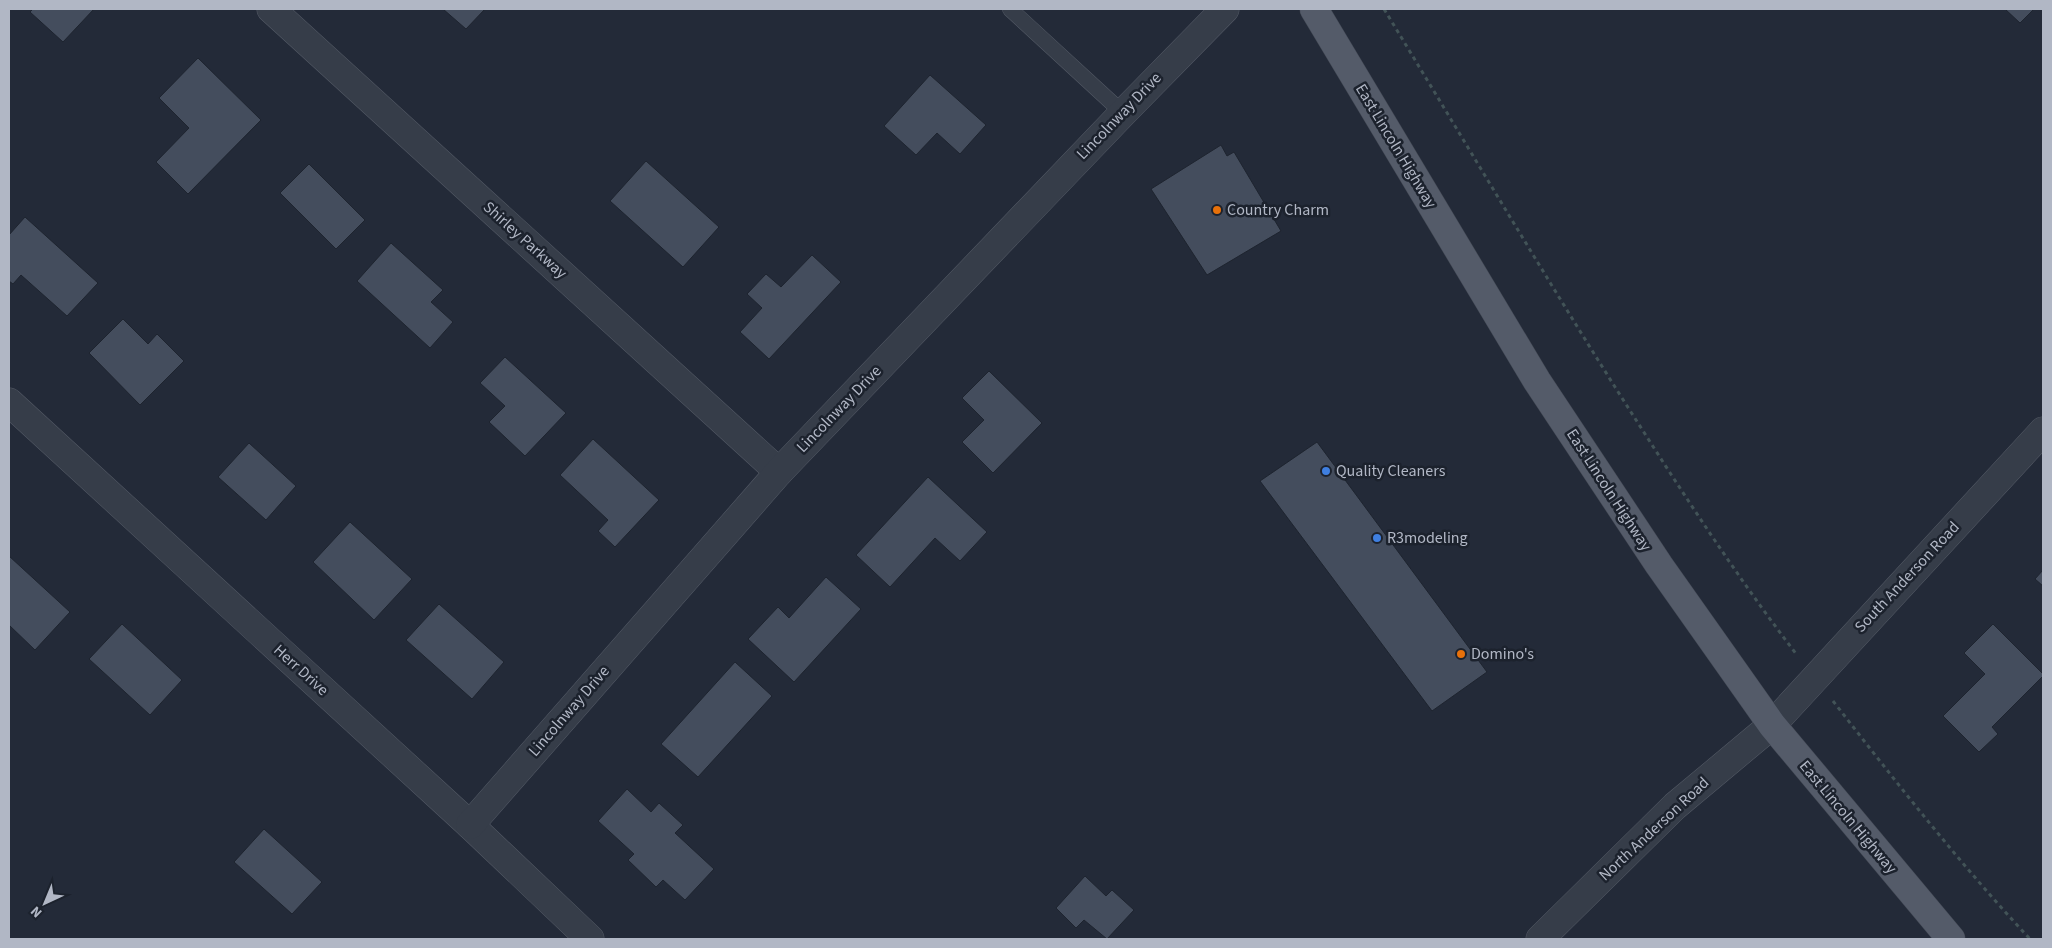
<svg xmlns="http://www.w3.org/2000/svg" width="2052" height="948" font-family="'Source Sans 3',sans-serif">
  <rect width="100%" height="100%" fill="#232a38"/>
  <g fill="#444d5d" stroke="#1e242f">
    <path d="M33 9H94L63 42 30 12Z"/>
    <path d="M443 9H485L466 29Z"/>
    <path d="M2005 9H2034L2020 23Z"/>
    <path d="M198 58 261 120 188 194 156 162 189 128 159 98Z"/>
    <path d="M930 75 986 125 960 154 937 133 916 155 884 126Z"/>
    <path d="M1221 145 1227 156 1234 152 1281 231 1207 275 1151 189Z"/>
    <path d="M646 161 719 227 683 267 610 201Z"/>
    <path d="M309 164 365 220 336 249 280 193Z"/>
    <path d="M25 217 98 283 67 316 21 275 13 284 9 281V235Z"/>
    <path d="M391 243 443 290 431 302 453 322 430 348 357 281Z"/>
    <path d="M812 255 841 282 769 359 740 332 762 308 747 294 766 274 781 287Z"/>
    <path d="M123 319 148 344 157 334 184 361 140 405 89 353Z"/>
    <path d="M505 357 566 413 525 456 489 422 505 406 480 383Z"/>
    <path d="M989 371 1042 423 993 473 962 442 984 420 962 398Z"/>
    <path d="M593 439 659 500 615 547 598 531 608 520 560 475Z"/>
    <path d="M1317 442 1487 672 1432 711 1260 481Z"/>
    <path d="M249 443 296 486 266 520 218 477Z"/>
    <path d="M928 477 987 532 960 561 935 538 890 587 856 555Z"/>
    <path d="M350 522 412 579 374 620 313 562Z"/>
    <path d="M9 556 70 612 35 650 9 625Z"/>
    <path d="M2043 570V586L2035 579Z"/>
    <path d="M826 577 861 609 794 682 748 639 778 607 789 618Z"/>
    <path d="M439 604 504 662 472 699 406 640Z"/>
    <path d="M122 624 182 680 150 715 89 659Z"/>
    <path d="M1993 624 2043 674V676L1992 727 1998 734 1979 752 1943 716 1985 674 1964 653Z"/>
    <path d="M735 662 772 696 698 777 661 744Z"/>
    <path d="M627 789 651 812 659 803 683 825 675 833 714 869 685 900 663 880 656 887 628 860 634 854 598 821Z"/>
    <path d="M264 829 322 882 292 914 234 862Z"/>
    <path d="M1085 876 1106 896 1112 890 1134 910 1107 939 1084 920 1076 928 1056 908Z"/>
  </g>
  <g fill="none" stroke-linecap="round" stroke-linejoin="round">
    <g stroke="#545a66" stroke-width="16">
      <path id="lane" d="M1010 9 1123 113"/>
    </g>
    <g stroke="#545a66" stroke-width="29">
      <g id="street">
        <path d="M271 9 779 472"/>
        <path d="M9 402 470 825 590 939"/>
        <path d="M470 825 779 472 1123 113 1225 9"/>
        <path d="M1540 939 1675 806 1772 725 2043 431"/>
      </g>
    </g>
    <g stroke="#404652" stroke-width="29">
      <path id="primary" d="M1314 9 1537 381 1659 565 1772 725 1951 939"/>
    </g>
    <g stroke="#425357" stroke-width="3" stroke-dasharray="4 4" stroke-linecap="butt">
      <path d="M1384 9C1461 135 1536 262 1615 387 1673 478 1731 569 1797 655"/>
      <path d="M1833 701C1896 782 1960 864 2030 939"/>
    </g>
    <use href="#lane" stroke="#363d49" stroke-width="15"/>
    <use href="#street" stroke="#363d49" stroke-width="28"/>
    <use href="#primary" stroke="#545b69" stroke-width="28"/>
  </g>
  <g fill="#e8710a" stroke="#1c222d" stroke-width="2">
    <circle cx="1217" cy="210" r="5"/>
    <circle cx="1461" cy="654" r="5"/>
  </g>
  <g fill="#3f7fe0" stroke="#1c222d" stroke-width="2">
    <circle cx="1326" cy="471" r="5"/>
    <circle cx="1377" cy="538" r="5"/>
  </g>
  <g text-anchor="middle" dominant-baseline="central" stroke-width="5" stroke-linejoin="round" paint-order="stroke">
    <g font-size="16" fill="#b1b7c5" stroke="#1c222d">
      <text transform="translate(1119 116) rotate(-46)">Lincolnway Drive</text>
      <text transform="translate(1396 146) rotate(59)">East Lincoln Highway</text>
      <text transform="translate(525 240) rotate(42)">Shirley Parkway</text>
      <text transform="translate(839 409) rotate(-46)">Lincolnway Drive</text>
      <text transform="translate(1609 490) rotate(57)">East Lincoln Highway</text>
      <text transform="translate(1907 577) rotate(-47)">South Anderson Road</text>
      <text transform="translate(301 670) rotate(42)">Herr Drive</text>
      <text transform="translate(569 711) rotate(-49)">Lincolnway Drive</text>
      <text transform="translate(1848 817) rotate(50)">East Lincoln Highway</text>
      <text transform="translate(1654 829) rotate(-43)">North Anderson Road</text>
    </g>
    <g font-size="16" fill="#b1b7c5" stroke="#1c222d" text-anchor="start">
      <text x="1227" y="210">Country Charm</text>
      <text x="1336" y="471">Quality Cleaners</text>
      <text x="1387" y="538">R3modeling</text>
      <text x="1471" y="654">Domino's</text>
    </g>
  </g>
  <rect width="2052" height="948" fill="none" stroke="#b1b7c5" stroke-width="20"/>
  <g transform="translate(45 903) rotate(224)" stroke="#1c222d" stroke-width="4" paint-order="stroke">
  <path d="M0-4L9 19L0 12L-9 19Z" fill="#b1b7c5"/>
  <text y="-8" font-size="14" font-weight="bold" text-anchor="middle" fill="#b1b7c5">N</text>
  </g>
</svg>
